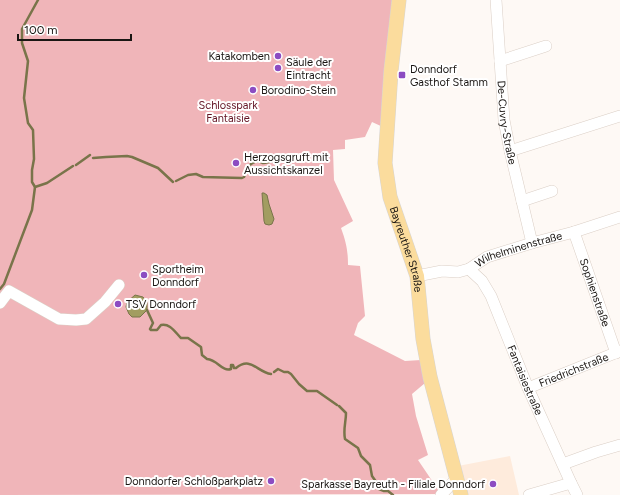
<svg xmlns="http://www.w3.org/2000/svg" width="620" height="495" font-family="Figtree,sans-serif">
  <rect width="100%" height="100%" fill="#fef9f5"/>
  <path fill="#feebdc" d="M510 456 519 495H466L458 466Z"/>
  <path fill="#f0b5b9" d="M0 0H394L383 127 372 122 365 137 345 140V149L333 150 334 180 353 221 341 228C346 242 348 250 348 265L360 266 365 316 358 323 354 335 405 361 421 360 425 383 412 394 416 416 428 455 418 460 441 494 0 495Z"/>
  <g fill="#a29d61" stroke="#79744a">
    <path d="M262 193H264L267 195 269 204 274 219 272 224 269 225 265 224 264 221Z"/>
    <path d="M135 295 143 297 147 302V310L140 317H132L129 314 126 307 127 302Z"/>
  </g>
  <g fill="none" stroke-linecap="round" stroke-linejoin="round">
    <g stroke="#79744a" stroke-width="2.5">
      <path d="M93 158 106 157 127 156 132 157 158 168 173 182"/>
      <path d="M264 163C268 163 271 161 274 161"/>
      <path d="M76 165 90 155"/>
      <path d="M176 181 188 175 196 174 203 177 242 178 244 177C248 167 251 158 263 163"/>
      <path d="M35 187 47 183 73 166"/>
      <path d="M0 289 4 284 32 210 35 187 32 182V170L34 159 33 130 28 123 24 98 28 61 22 43V29L38 0"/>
      <path d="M147 310 153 323 150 329 151 330H157L161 325C170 323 175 332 181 338H188L201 347 202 355 207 359C218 360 222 372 231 369V365H233L234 368H236C251 356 257 372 271 374"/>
      <path d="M274 372 278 369 284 372H288L291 374 299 384 307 391H317L337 405"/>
      <path d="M339 406 346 413C346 422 343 429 345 439L358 448 361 456 370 465 372 476 377 483 379 489 384 491H388L393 495"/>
    </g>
    <g stroke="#dbcfc6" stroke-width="12">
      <g id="minor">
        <path id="s1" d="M496 0 504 120 510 151 532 243"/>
        <path d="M500 61 546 46"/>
        <path d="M510 151 620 116"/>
        <path d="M522 201 552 191"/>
        <path id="s2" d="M574 232 616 353"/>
        <path id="s3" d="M469 269 482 281 491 296 528 388 571 483 577 495"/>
        <path id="s4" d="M417 276 442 271 458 272 469 269 487 257 532 243 574 232 620 217"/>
        <path d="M0 303 9 291 59 319 76 320 86 319 105 302 119 285"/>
        <path id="s5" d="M528 388 620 351"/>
        <path d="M563 464 596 452 620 445"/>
        <path d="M441 495 457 478"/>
        <path d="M529 495 571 483"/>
      </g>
    </g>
    <g stroke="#d6d5d5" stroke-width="15">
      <g id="major">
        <path id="s6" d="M399 0 391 71 385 163 390 197 417 276 423 339 430 377 461 495"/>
      </g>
    </g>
    <use href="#minor" stroke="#fff" stroke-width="11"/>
    <use href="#major" stroke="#fbdc9d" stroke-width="14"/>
  </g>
  <g fill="#8c4cc2" stroke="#fff" stroke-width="1.5">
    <circle cx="278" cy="56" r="4"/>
    <circle cx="278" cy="68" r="4"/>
    <rect x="398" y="71" width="8" height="8" rx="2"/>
    <circle cx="253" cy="90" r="4"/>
    <circle cx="236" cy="163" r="4"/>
    <circle cx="144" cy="275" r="4"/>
    <circle cx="118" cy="304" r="4"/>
    <circle cx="271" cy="481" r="4"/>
    <circle cx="493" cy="484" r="4"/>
  </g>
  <g text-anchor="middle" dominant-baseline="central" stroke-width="4" stroke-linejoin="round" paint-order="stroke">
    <g font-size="11" fill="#1a1613" stroke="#fff" text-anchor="start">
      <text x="270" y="56" text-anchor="end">Katakomben</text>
      <text x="286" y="62">Säule der<tspan x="286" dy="13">Eintracht</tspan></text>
      <text x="410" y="69">Donndorf<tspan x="410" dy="13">Gasthof Stamm</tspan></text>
      <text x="261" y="90">Borodino-Stein</text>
      <text x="244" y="157">Herzogsgruft mit<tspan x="244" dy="13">Aussichtskanzel</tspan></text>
      <text x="152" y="269">Sportheim<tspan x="152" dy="13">Donndorf</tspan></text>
      <text x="126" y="304">TSV Donndorf</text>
      <text x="263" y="481" text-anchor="end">Donndorfer Schloßparkplatz</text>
      <text x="485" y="484" text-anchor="end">Sparkasse Bayreuth - Filiale Donndorf</text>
    </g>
    <g font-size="11" fill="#631424" stroke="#fff">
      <text x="228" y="105">Schlosspark<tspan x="228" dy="13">Fantaisie</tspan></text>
    </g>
    <g font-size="11" fill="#1a1613" stroke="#fff">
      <text stroke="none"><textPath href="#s1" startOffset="123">De-Cuvry-Straße</textPath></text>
      <text stroke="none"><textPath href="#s6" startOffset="253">Bayreuther Straße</textPath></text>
      <text stroke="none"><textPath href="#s4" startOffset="107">Wilhelminenstraße</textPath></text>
      <text stroke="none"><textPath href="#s2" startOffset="64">Sophienstraße</textPath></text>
      <text stroke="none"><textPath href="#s5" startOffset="49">Friedrichstraße</textPath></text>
      <text stroke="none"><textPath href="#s3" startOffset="126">Fantaisiestraße</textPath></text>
    </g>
  </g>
  <path d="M18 34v6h113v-6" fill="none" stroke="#1a1613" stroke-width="2"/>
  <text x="24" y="34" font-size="12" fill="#1a1613" stroke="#ffffff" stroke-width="3" paint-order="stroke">100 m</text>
</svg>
